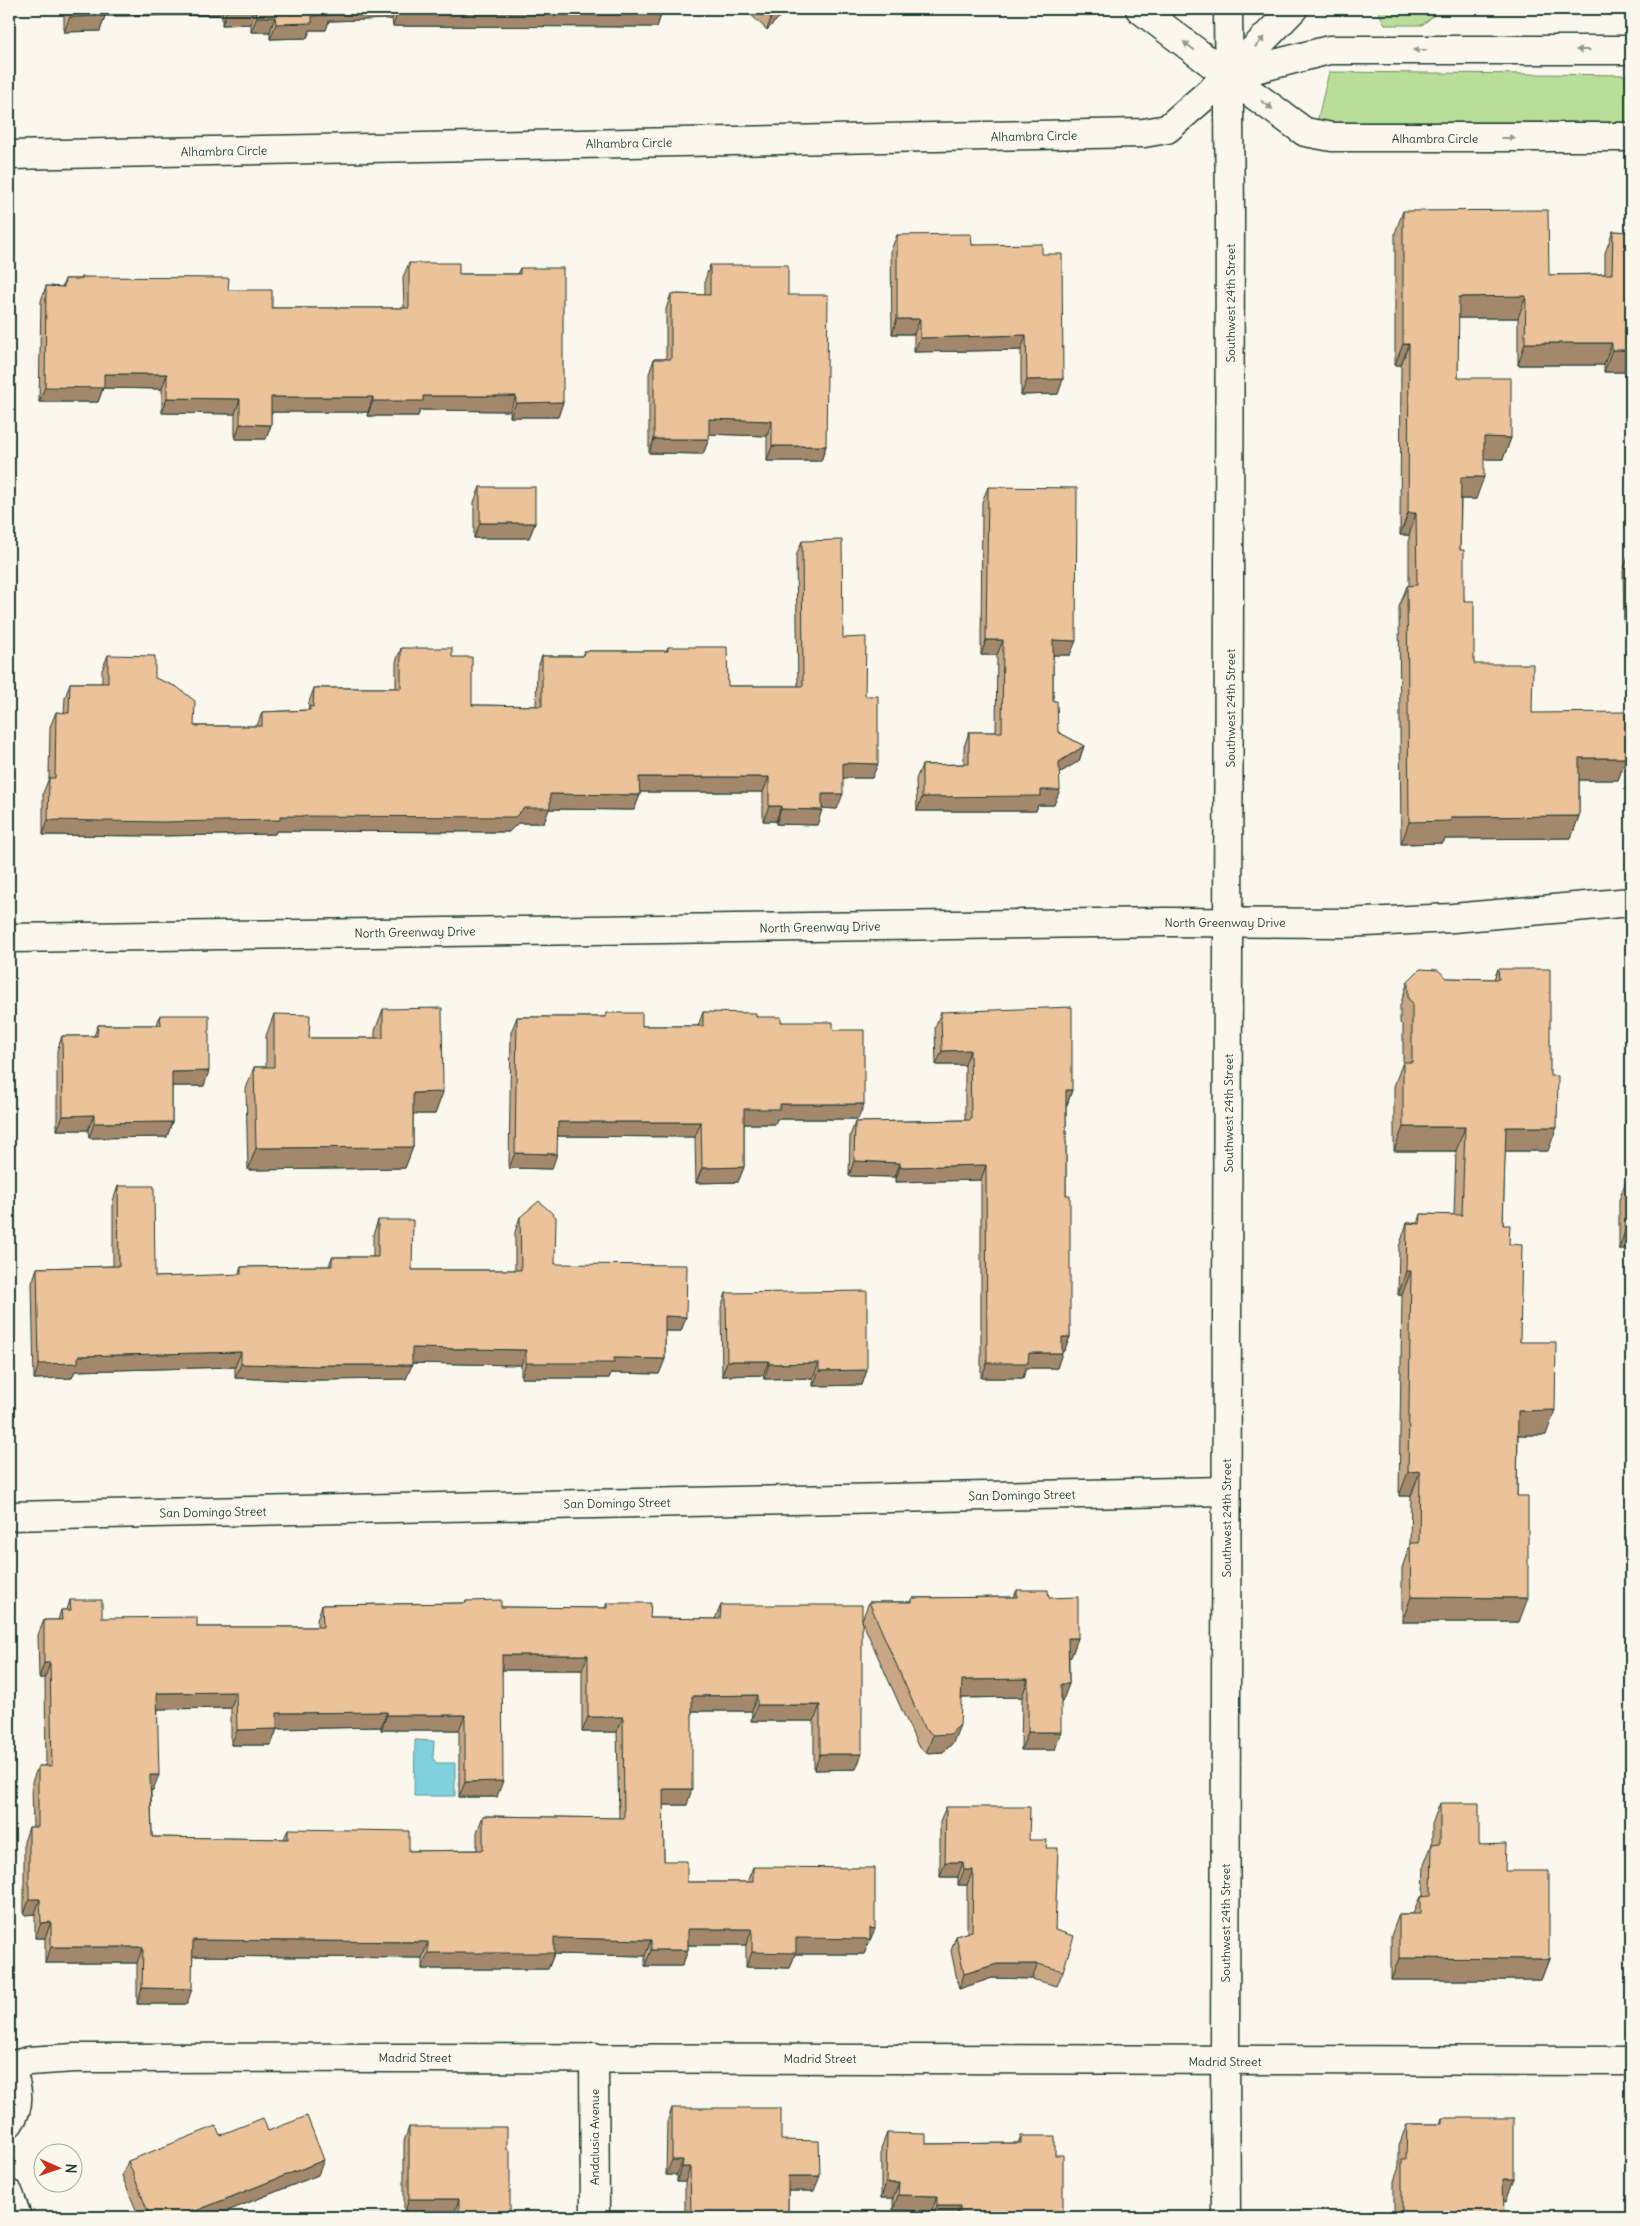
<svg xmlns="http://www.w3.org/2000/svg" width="1640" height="2226" font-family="Delius,sans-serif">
  <rect width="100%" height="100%" fill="#fbf7ec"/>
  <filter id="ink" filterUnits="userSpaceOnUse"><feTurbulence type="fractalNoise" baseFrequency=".02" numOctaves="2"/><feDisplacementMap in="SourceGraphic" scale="10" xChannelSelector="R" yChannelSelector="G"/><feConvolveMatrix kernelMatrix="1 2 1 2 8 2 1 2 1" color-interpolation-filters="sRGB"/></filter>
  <g filter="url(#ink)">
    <g fill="#b9de99" stroke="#6c8e66">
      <path d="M1377 9H1442L1422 25H1385Z"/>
      <path d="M1329 72 1631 75V122H1317Z"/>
    </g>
    <path fill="#81d0dd" stroke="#5a9599" d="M415 1740 434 1741 433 1758 436 1763H455V1796H414Z"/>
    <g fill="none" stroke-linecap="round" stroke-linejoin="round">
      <g stroke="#1f3d34" stroke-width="31">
        <g id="minor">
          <path d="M1140 9 1228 76 1293 9"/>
          <path d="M9 938 1166 922 1344 923 1453 918 1631 902"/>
          <path d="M9 1516 1226 1491"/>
          <path d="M594 2057 595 2217"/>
          <path d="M9 2066 29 2061 74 2058C593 2057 1112 2060 1631 2061"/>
          <path d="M9 2066C18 2085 22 2105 9 2123"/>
          <path d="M9 2194 17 2217"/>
        </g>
      </g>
      <g stroke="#1f3d34" stroke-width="31">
        <g id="tertiary">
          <path d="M1228 76 1305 132 1332 137H1631"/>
          <path d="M9 155 1144 133 1167 129 1228 76 1329 50H1631"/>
          <path d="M1226 2217 1225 2061 1230 215 1228 9"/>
        </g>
      </g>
      <path stroke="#1f3d34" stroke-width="3" stroke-dasharray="1 4" stroke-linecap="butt" d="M9 95H11"/>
      <use href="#minor" stroke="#fbf7ec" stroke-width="28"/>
      <use href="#tertiary" stroke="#fbf7ec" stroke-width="28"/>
    </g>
    <g fill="#caa784" stroke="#1f3d34" fill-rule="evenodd">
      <path d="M64 9H662V12L657 27 393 26 392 19 329 21 326 30H310L307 38 270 39V32H251V24L222 25V15L105 16 100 31 64 32Z"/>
      <path d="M745 9H787L767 30Z"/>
      <path d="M1403 211 1549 275 1605 274V253L1613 231 1631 232V372H1604V365H1518V318H1458V378L1511 438 1503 459H1484L1476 499H1461L1460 550 1464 601 1474 664 1532 713 1626 758 1618 780H1579V816L1571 838 1445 839 1443 843 1401 844 1399 607 1407 586H1409V535H1400L1401 365H1395V233Z"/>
      <path d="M897 235 1042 254 1063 379 1058 394 1021 395V350L914 352V334H892L891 250Z"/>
      <path d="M409 263 459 274H517L520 268 563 402 558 417H510V411L420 410 418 416H367L368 412H271V425L266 439H235V414L162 413V389L103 388 98 402H39L41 301 46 286 62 287 65 279H81L82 277 228 290 272 308H404L403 277Z"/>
      <path d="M710 265 788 295 826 446 821 461H767V436L709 434V439L703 454 649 453V374L654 359H666V309L671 294 705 295V280Z"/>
      <path d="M480 487 535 523 529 538H474V502Z"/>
      <path d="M988 487 1070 655H1053V701L1058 732 1084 746 1079 761 1059 773 1054 805H1038L1036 811H917L916 779 922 765 964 764V747L969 732H996L997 655H981L982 502Z"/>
      <path d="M802 541 843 638 865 696 872 778H843L837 809 822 808 817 825 776 824V821H763V792H640V795L634 810 549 809 544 823H518L509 832 276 831 275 834 157 836 43 835V793L49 778 50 727 56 712 64 713 65 698 70 683H102V670L108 655 155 678 194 726H257L262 712 308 710 309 702 314 688H396V662L401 648 452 657 472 705 536 706 537 670 542 656H582L584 651H666L668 647 728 686H798L796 556Z"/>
      <path d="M1631 549V624H1624L1623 571 1630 552H1631Z"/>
      <path d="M1498 969 1548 1151H1505L1503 1225 1509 1244 1520 1342 1546 1435H1518L1517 1496 1519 1622H1402V1568L1410 1544 1411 1496H1399L1402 1295H1398L1399 1247 1407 1223H1417L1421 1214 1454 1215 1456 1151H1394V1086L1403 1062V1026L1400 1023V1006L1408 981 1447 978 1494 979Z"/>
      <path d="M383 1009 443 1092 435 1114H413V1147L405 1168 248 1170 246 1089 254 1067H266V1036L274 1014 309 1038H375V1031Z"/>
      <path d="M703 1012 756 1017 781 1022 833 1030 864 1104 858 1119H777L775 1124H744V1167L738 1182 696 1183 695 1137 557 1136 552 1169 509 1168 511 1032 517 1017H605L606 1013 642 1026H698Z"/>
      <path d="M941 1012 1072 1090 1067 1105H1066V1195L1070 1337 1064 1351 1062 1352 1057 1368H1026L1023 1378H981V1180L895 1182V1177L849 1176 850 1136 855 1122 965 1120V1065H936L935 1027Z"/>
      <path d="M160 1015 204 1086H172V1122L167 1137 89 1138 88 1130H57V1051L62 1036H94L98 1025H157Z"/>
      <path d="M1627 1178H1631V1249H1619V1200Z"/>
      <path d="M118 1186 155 1277 238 1275 241 1267 329 1266 332 1257H373V1235L378 1220 412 1270H515V1232L520 1217 555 1264 686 1317 681 1331H665V1359L659 1374 611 1373 609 1378H521V1365L412 1363 406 1379 315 1380 314 1381 235 1378V1367L75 1371 72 1378 34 1379 32 1283 37 1268 113 1266V1201Z"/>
      <path d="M726 1293 867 1370 862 1385 813 1386V1378L764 1379 763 1375 722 1376 721 1308Z"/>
      <path d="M1017 1590 1049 1598 1078 1638 1071 1657H1069V1684L1062 1702H1061L1055 1750H1021L1022 1697 961 1698 953 1743 943 1752 926 1753 918 1746 862 1621 856 1769 814 1770V1721H751L752 1711H692L687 1805H663L664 1861 687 1882H747L753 1867 869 1944H868L864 1954H795L790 1968 746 1967V1945H688V1950L682 1966H645V1956L554 1954 548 1969H422V1958L193 1956 187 2004H137V1963H45V1938H35V1914L24 1915V1842L29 1827H33L32 1782 38 1766H46L45 1678H39L38 1635 44 1620H58L61 1610H67L70 1600 102 1618 197 1627H317V1620L322 1605 465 1603 466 1601 501 1607 605 1608 607 1603 650 1618 715 1619 721 1605 862 1620 869 1602H910L912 1598 1014 1597ZM502 1670H582V1732H617L619 1818 483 1816 477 1832V1850L409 1851 288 1829 284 1839 152 1837 151 1790H153L158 1709 231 1708V1745H271L277 1729 381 1727V1730H459V1797H497Z"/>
      <path d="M1440 1803 1479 1845 1505 1871 1549 1959 1541 1980H1391V1936L1399 1914H1413L1420 1897 1423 1896 1424 1865 1432 1844V1824Z"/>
      <path d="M946 1807 1029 1840 1046 1848 1055 1930 1063 1971 1057 1986 1032 1979 992 1978 959 1989 951 1951 956 1936 967 1933V1885H958V1877H940V1821Z"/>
      <path d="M672 2108 781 2140 814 2191H788V2217H685V2182H677V2175H666L667 2122Z"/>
      <path d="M1443 2118 1506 2201H1503L1504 2217H1394V2181L1399 2167V2145L1407 2124H1441Z"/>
      <path d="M409 2127 507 2150 510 2217H454V2214H404V2141Z"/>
      <path d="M268 2131 318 2175 212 2217H139L122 2176 128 2161 220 2135Z"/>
      <path d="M887 2133 926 2144 1018 2143 1021 2136 1055 2155 1063 2217H932V2211L893 2210V2198H881V2148Z"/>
    </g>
    <g fill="#a4886c" stroke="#1f3d34">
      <path d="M102 9H224L222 15 100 16Z"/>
      <path d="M256 9 251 24 222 25 227 10Z"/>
      <path d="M330 9H396L392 19 329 21 326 30H310L307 38 270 39 276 24 312 16Z"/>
      <path d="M779 9H787L767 30 772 15Z"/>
      <path d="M398 11 662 12 657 27 393 26Z"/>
      <path d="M105 16 100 31 64 32 70 17Z"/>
      <path d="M257 17H275L270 32H251Z"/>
      <path d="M1526 296 1518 318H1451L1459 297Z"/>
      <path d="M897 319H920L914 334H892Z"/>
      <path d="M1026 335 1021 350 914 352 920 338Z"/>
      <path d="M1525 343H1612L1604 365H1518Z"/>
      <path d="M1403 344H1409L1401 365H1395Z"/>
      <path d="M1612 350H1631V372H1604Z"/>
      <path d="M104 374H167L162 389 103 388 98 402H39L45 387Z"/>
      <path d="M1063 379 1058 394 1021 395 1027 380Z"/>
      <path d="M423 396H516L510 411 420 410 418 416H367L373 401Z"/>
      <path d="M271 397H373L368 412H266Z"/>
      <path d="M167 398 240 399 235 414 162 413Z"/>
      <path d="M563 402 558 417H510L516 403Z"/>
      <path d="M709 419 772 421 767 436 704 434Z"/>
      <path d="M240 424 271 425 266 439H235Z"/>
      <path d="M1484 437 1511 438 1503 459H1476Z"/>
      <path d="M654 439H709L703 454 649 453Z"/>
      <path d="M772 446H826L821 461H767Z"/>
      <path d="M1461 477H1484L1476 499H1453Z"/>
      <path d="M1408 513H1416L1409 535H1400Z"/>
      <path d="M480 523H535L529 538H474Z"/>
      <path d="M1631 605V624H1624Z"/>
      <path d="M986 640H1003L997 655H981Z"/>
      <path d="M1053 640 1076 641 1070 655H1048Z"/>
      <path d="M1084 746 1079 761 1053 777 1059 762Z"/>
      <path d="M1579 758H1626L1618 780H1571Z"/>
      <path d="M843 763 878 764 872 778H837Z"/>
      <path d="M639 777H769L763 792H634Z"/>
      <path d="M1041 790H1060L1054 805H1038L1036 811H917L922 797Z"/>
      <path d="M550 794 640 795 634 810 549 809 544 823H518L509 832 276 831 275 834 157 836 43 835 48 820 280 816 524 808Z"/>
      <path d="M822 794H843L837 809 817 808Z"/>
      <path d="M769 806H781L776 821H763Z"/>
      <path d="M781 809 822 810 817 825 776 824Z"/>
      <path d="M1579 816 1571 838 1445 839 1443 843 1401 844 1409 822 1451 817Z"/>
      <path d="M970 1050 965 1065H936L942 1051Z"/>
      <path d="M209 1071 204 1086H167L172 1072Z"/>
      <path d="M1066 1090H1072L1067 1105H1060Z"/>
      <path d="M443 1092 435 1114H405L413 1093Z"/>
      <path d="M780 1104H864L858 1119H777L775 1124H738L744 1109Z"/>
      <path d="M94 1115 88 1130H57L63 1116Z"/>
      <path d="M172 1122 167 1137 89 1138 94 1123Z"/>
      <path d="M558 1122H701L695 1137 552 1136Z"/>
      <path d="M1403 1127H1465L1456 1151H1394Z"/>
      <path d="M1506 1127H1557L1548 1151H1497Z"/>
      <path d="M413 1147 405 1168 248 1170 256 1148Z"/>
      <path d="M515 1153 557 1154 552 1169 509 1168Z"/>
      <path d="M854 1161 900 1163 895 1177 849 1176Z"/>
      <path d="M986 1165 981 1180 895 1182 900 1167Z"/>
      <path d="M744 1167 738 1182 696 1183 702 1168Z"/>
      <path d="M1626 1228H1631V1249H1619Z"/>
      <path d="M1406 1271H1411L1402 1295H1398Z"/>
      <path d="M665 1316 686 1317 681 1331H659Z"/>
      <path d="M1062 1337H1070L1064 1351 1057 1352Z"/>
      <path d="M412 1348 526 1350 521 1365 406 1363Z"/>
      <path d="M241 1352 235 1367 75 1371 72 1378 34 1379 39 1364 78 1356Z"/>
      <path d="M1029 1353H1062L1057 1368H1026L1023 1378H981L987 1363Z"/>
      <path d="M614 1358 665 1359 659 1374 611 1373 609 1378H521L526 1363Z"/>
      <path d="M727 1361H769L763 1375 722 1376Z"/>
      <path d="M819 1363 813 1378 764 1379 769 1364Z"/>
      <path d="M241 1364 319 1365H412L406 1379 315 1380 314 1381 235 1378Z"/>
      <path d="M867 1370 862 1385 813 1386 819 1371Z"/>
      <path d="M1555 1410 1546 1435H1509L1518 1411Z"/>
      <path d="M1420 1471 1411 1496H1399L1408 1472Z"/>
      <path d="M1411 1597 1528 1598 1519 1622H1402Z"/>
      <path d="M1068 1638H1078L1071 1657 1062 1656Z"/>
      <path d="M502 1655H588L582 1670H496Z"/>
      <path d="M44 1663H50L45 1678H39Z"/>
      <path d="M1028 1679 1022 1697 955 1698 962 1680Z"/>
      <path d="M1061 1684H1069L1062 1702H1054Z"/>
      <path d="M236 1692 231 1708 152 1709 157 1693Z"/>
      <path d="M757 1695 752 1711H687L692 1696Z"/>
      <path d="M757 1705H820L814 1721H751Z"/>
      <path d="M387 1712 381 1727 271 1729 277 1713Z"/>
      <path d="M387 1715H465L459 1730H381Z"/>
      <path d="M588 1717H623L617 1732H582Z"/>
      <path d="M960 1725 953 1743 943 1752 926 1753 933 1735Z"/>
      <path d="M277 1729 271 1745H231L237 1730Z"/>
      <path d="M1028 1732H1061L1055 1750H1021Z"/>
      <path d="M820 1754H862L856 1769 814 1770Z"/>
      <path d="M150 1775H159L153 1790 145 1791Z"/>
      <path d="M503 1781 497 1797H459L465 1782Z"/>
      <path d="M663 1789H692L687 1805H657Z"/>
      <path d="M945 1862H963L958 1877H940Z"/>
      <path d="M964 1870H973L967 1885H958Z"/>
      <path d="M29 1899H40L35 1914 24 1915Z"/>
      <path d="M51 1922 45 1938H35L41 1923Z"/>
      <path d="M870 1928 875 1929 864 1954H795L790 1968 746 1967 752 1952 796 1938Z"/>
      <path d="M688 1929H752L746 1945H682Z"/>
      <path d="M554 1938 651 1940 645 1956 554 1954 548 1969H422L428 1953Z"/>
      <path d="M193 1940 428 1942 422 1958 187 1956Z"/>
      <path d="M51 1947H143L137 1963H45Z"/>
      <path d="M651 1950H688L682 1966H645Z"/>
      <path d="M1399 1958 1549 1959 1541 1980H1391Z"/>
      <path d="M997 1964H1038L1032 1979 992 1978 959 1989 964 1974Z"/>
      <path d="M142 1988 192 1989 187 2004H137Z"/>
      <path d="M324 2160 318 2175 212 2217H187L188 2214Z"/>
      <path d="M672 2160H683L677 2175H666Z"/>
      <path d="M682 2167H690L685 2182H677Z"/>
      <path d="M788 2176H820L814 2191H783Z"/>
      <path d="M1503 2179H1514L1506 2201 1495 2200Z"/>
      <path d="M886 2183H899L893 2198H881Z"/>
      <path d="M898 2195 937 2196 932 2211 893 2210Z"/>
      <path d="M409 2199H459L454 2214H404Z"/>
      <path d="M937 2206H960L956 2217H933Z"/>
    </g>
    <g fill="#ebc29a" stroke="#1f3d34" fill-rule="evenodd">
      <path d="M70 9H105V16L70 17Z"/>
      <path d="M227 9H331V15L312 16V23L276 24 275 17H257L256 9 227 10Z"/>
      <path d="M398 9H662V12L398 11Z"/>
      <path d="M766 9H779L772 15Z"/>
      <path d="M1548 210 1549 275 1612 274 1613 231 1631 232V350H1612V343H1525L1526 296 1459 297 1458 378H1511V438L1484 437V477H1461L1460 550H1464V601H1474V664H1533L1532 713 1626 712V758H1579V816L1451 817V821L1409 822 1407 586 1417 585 1416 513H1408L1409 344H1403V211Z"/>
      <path d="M971 234 972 245 1042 244V254H1062L1063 379 1027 380 1026 335 920 338V319H897V235Z"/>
      <path d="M409 263H459V274H520V268H563V402L516 403V396H423V401H373V397H271V425L240 424V399L167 398V374H104V388L45 387 46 286 64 287 65 279H82V277L229 278 228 290H272V308H409Z"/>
      <path d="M710 265H788V295H828L826 446H772V421L709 419V439H654V359H671V294L710 295Z"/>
      <rect x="480" y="487" width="55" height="36"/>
      <path d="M988 487 1077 488 1076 641 1053 640V701H1057L1058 732 1084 746 1059 762 1060 790H1041V796L922 797V765L969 764V732H1002L1003 640H986Z"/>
      <path d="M842 540 843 638 866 637 865 696H878V764L843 763V794H822V810L781 809V806H769V777H639L640 795 550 794V808H524L515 817 280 816V820L162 822 48 820 49 778H55L56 712 69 713 70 683H108V655L155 656V678L177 687 195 701 194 726H262V712L310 710V706L313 707 314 688H401V648H452V657H472V705L542 706V656H583L584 651H668V647H727L728 686H803L802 541Z"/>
      <path d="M1630 552H1631V605Z"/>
      <path d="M1420 969 1438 970 1447 978 1499 979 1498 969H1550V1076H1558L1557 1127H1506L1503 1225H1510L1509 1244 1522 1245 1520 1342H1556L1555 1410 1518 1411 1517 1496H1528V1598L1411 1597 1410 1543H1419L1420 1471 1408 1472 1411 1271H1406L1407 1223 1420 1224 1421 1214 1462 1215 1465 1127H1403V1062H1412V1002L1408 999V981Z"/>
      <path d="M1072 1007V1090H1066V1195H1070V1337H1062V1353H1029L1028 1363H987L986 1165 900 1167V1163L854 1161 855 1122 971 1120 970 1050 942 1051 941 1012Z"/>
      <path d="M442 1008 443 1092 413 1093V1147L256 1148 254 1067H274V1014L310 1015 309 1038H383V1009Z"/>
      <path d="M703 1012 756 1013V1017H781V1022H833V1030H864V1104H780V1109H744V1167L702 1168 701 1122H558L557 1154 515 1153 517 1017H606V1013H642V1026H703Z"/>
      <path d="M160 1015H209V1071L172 1072V1122L94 1123V1115L63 1116 62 1036H97L98 1025H161Z"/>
      <path d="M1627 1178H1631V1228H1626Z"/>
      <path d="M118 1186H154L155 1277 241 1274V1267L332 1266V1257H378V1220H413L412 1270H521L520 1217 539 1201 556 1217 555 1264 687 1265 686 1317 665 1316V1359L614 1358V1363H526V1350L412 1348V1365H319V1366L241 1364V1352L78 1356V1363L39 1364 37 1268 119 1266Z"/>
      <path d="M867 1291V1370L819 1371V1363L769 1364V1361H727L726 1293Z"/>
      <path d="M1017 1590H1048L1049 1598 1078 1597V1638H1068L1069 1684H1061V1732H1028V1679L962 1680 960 1725 950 1734 933 1735 924 1728 869 1602H912V1598L1017 1597Z"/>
      <path d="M70 1600H102V1618L197 1617V1627H323L322 1605 466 1603V1601L501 1600V1607L607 1608V1603H651L650 1618 720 1619 721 1605H862V1754H820V1705H757V1695L692 1696V1789H663L664 1861H687V1882H753V1867L875 1868V1929L870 1928V1939L796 1938V1953L752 1952V1929H688V1950H651V1940L554 1938V1953H428V1942L193 1940 192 1989 142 1988 143 1947H51V1922L41 1923 40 1899H29V1827H38V1766H52L50 1663H44V1620H62L61 1610H71ZM502 1655H588V1717H623L624 1818 483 1816V1850L409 1851V1831L288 1829V1839L152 1837 150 1775H159L157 1693 236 1692 237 1730 277 1729V1713L387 1712V1715H465V1782L503 1781Z"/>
      <path d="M1440 1803H1479V1845L1506 1844 1505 1871H1549V1959L1399 1958V1914H1420V1897L1431 1896 1432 1844 1440 1843Z"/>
      <path d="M946 1807H1030L1029 1840H1047L1046 1848H1058L1055 1930 1074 1936 1063 1971 1038 1964H997L964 1974 956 1936 972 1931 973 1870H964L963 1862H945Z"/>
      <path d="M672 2108H781V2140L819 2141 820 2176H788V2217H691L690 2167H682L683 2160H672Z"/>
      <path d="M307 2116 324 2160 188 2214H210L211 2217H150L128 2161 216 2126 220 2135 263 2118 268 2131Z"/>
      <path d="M1443 2118H1514V2179H1503L1504 2217H1402V2159H1406L1407 2124H1443Z"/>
      <path d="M409 2127H507V2150H510V2217H459V2199H409Z"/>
      <path d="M887 2133 926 2134V2144L1021 2143V2136H1055V2155H1063V2217H960V2206H937V2196L898 2195 899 2183H886Z"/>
      <rect x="336" y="2215" width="60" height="2"/>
    </g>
    <defs><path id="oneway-solid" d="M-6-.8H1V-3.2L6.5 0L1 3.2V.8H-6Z" transform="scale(1.25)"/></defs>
    <g fill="#8d9a90">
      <use href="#oneway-solid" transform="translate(1260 42) rotate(-46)"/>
      <use href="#oneway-solid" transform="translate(1189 46) rotate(-143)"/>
      <use href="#oneway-solid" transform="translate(1420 50) rotate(180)"/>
      <use href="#oneway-solid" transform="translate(1583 50) rotate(180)"/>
      <use href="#oneway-solid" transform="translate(1267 105) rotate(36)"/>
      <use href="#oneway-solid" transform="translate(1508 138)"/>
    </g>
  </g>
  <g text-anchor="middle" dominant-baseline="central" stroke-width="5" stroke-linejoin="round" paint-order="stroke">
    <g font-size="12" fill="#1f3d34" stroke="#fbf7ec">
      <text transform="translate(1034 136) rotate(-1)">Alhambra Circle</text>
      <text x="1435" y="138">Alhambra Circle</text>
      <text transform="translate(629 143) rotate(-1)">Alhambra Circle</text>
      <text transform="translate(224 151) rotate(-1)">Alhambra Circle</text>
      <text transform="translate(1230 303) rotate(-90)">Southwest 24th Street</text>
      <text transform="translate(1230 708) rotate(-90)">Southwest 24th Street</text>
      <text x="1225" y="922">North Greenway Drive</text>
      <text transform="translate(820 927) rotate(-1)">North Greenway Drive</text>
      <text transform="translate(415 932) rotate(-1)">North Greenway Drive</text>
      <text transform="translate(1228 1113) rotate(-90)">Southwest 24th Street</text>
      <text transform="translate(1022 1495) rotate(-1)">San Domingo Street</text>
      <text transform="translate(617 1503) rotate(-1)">San Domingo Street</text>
      <text transform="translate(213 1512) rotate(-1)">San Domingo Street</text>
      <text transform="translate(1226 1518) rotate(-90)">Southwest 24th Street</text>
      <text transform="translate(1225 1923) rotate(-90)">Southwest 24th Street</text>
      <text x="415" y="2057">Madrid Street</text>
      <text x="820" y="2058">Madrid Street</text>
      <text x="1225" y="2061">Madrid Street</text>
      <text transform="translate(594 2137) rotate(-90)">Andalusia Avenue</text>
    </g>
  </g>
  <rect width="1640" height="2226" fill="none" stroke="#fbf7ec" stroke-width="30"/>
  <rect x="15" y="15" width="1610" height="2196" fill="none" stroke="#1f3d34" stroke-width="2" filter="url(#ink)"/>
  <g transform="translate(58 2168) rotate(92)"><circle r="24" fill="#fbf7ec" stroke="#a3ada2"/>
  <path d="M0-4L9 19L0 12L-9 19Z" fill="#c8321e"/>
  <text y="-8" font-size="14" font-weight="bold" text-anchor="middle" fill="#1f3d34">N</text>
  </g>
</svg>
